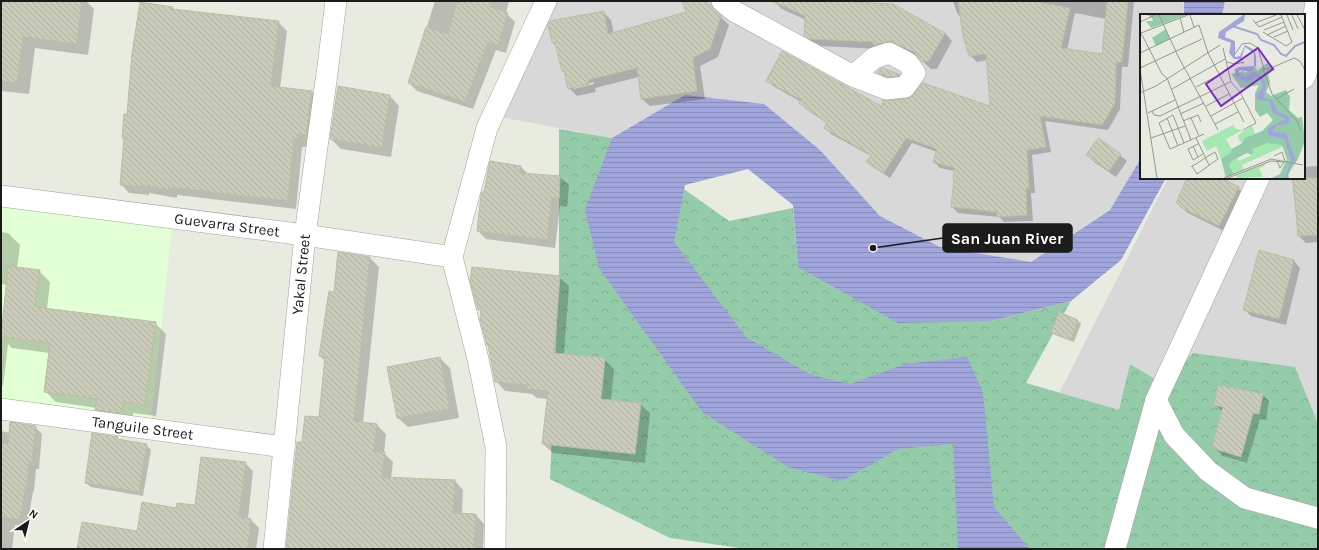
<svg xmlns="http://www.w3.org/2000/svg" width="1319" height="550" font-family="Karla,sans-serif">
  <defs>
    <pattern id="forest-crowns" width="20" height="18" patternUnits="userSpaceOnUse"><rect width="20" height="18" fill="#94ccaa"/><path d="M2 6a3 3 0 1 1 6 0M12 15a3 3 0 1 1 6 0" fill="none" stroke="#7faf92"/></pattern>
    <pattern id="water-rules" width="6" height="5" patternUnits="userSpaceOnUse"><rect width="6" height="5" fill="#a0a5db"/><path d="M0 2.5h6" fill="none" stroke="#898dbb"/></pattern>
    <pattern id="building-back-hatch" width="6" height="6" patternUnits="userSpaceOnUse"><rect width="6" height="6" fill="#caccb9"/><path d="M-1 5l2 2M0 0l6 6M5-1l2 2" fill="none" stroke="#adaf9e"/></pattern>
  </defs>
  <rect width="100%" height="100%" fill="#e8ece0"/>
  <g fill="#d9d8d8">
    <path d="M546 1H1183L1184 15H1141V158L1112 208 1031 262 940 247 880 216 820 150 685 95 612 138 494 116Z"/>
    <path d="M1225 1H1318V514L1033 445 1168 178H1304V15H1222Z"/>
  </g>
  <path fill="#e3ffd6" d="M1 196 173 218 150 429 1 409Z"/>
  <path fill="url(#forest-crowns)" d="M559 129 612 138 729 221 793 208 798 267 991 321 1071 301 1026 383 1119 410 1130 364 1163 384 1193 353 1295 367 1318 424V549H747L670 538 550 479 559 279Z"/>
  <g fill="url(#water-rules)">
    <path d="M1184 1H1225L1222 15H1184Z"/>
    <path d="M685 95 764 104 820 150 880 216 940 247 1031 262 1110 210 1141 158V178H1166L1121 260 1071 301 991 321 898 323 798 267 793 205 748 169 685 185 674 242 746 337 811 375 850 384 905 364 967 357 983 392 994 507 1030 549H958L953 444 898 449 842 481 788 467 702 412 599 268 585 210 612 138Z"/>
  </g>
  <g fill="#0003" fill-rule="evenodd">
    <path d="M1 1H86L94 9 88 55 35 48 29 94 1 91Z"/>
    <path d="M435 1H509L506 13 515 22 506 53 496 50 473 109 417 91 409 83Z"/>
    <path d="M684 1H702L710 6 729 25 718 57 700 66 705 99 650 106 642 99 639 77 595 88 596 92 577 96 569 88 566 74 563 71 557 47 553 43 604 13 611 20 614 34 687 13ZM594 82V84L573 89V87Z"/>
    <path d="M770 1H861L862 4 945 33 952 41 937 69H931L920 59 899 48 879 49 819 46 813 43 805 35 806 20 782 9 777 4Z"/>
    <path d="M953 1H1027L1035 2V1H1134L1128 67H1122L1120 109 1108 130 1045 121 1051 152 1032 155 1035 193H1031L1033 221 1004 222 999 217 958 213 952 207 955 180 954 179V171L940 168 934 162 937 152 912 143 890 178 873 167 868 162 871 156 831 134 826 128 828 124 806 109 800 103 801 102 773 86 767 81 884 109 991 108 987 60 977 62 971 56 964 35 961 18 957 13ZM1075 13 1106 19 1103 55 1067 50Z"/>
    <path d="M172 8 175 10 278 22 287 31 280 88 312 92 321 101 315 143 307 142 306 147H302L296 209 177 195V198L149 193V195L129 193 121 184 125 140 123 137 128 116Z"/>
    <path d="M882 69 899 75 902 78 892 80 882 76 879 72Z"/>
    <path d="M390 96 399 106 391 157 341 149 331 139Z"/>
    <path d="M1088 155H1120L1127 161 1116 177 1094 162Z"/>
    <path d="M491 162 521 167 529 175 560 177 569 185 567 207 560 206 555 248 486 239 478 231Z"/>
    <path d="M1318 166V242L1306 243 1299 236 1292 178H1304V167Z"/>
    <path d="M1188 178H1219L1238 188 1244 194 1226 232 1188 213 1177 203Z"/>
    <path d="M1 232 8 233 20 245 17 268 39 271 50 282 47 309 155 323 166 334 156 416 133 413 132 424 107 420 96 409 97 408 56 402 45 391 50 353 12 348 8 344 3 386 1 385V331L2 332 7 285 1 284Z"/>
    <path d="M370 258 379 267 363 423 377 425 386 434 384 453 393 462 391 479 455 481 463 490 462 514 476 515 484 524 483 549H287L303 443 320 418 325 361 320 356 335 293Z"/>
    <path d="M1294 261 1300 268 1286 325 1251 316 1244 309Z"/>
    <path d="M559 277 569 286 564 355 604 359 614 369 611 401 640 404 650 413 645 463 553 453 543 444 548 399 537 398 532 394 505 391 496 381 482 312 479 309Z"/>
    <path d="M1059 313 1078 321 1081 324 1074 342 1055 335 1052 332Z"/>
    <path d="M440 358 450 368 459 418 408 427 398 418Z"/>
    <path d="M1263 395 1269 401 1266 420 1260 419 1247 463 1223 456 1213 447 1223 412 1215 405Z"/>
    <path d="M35 427 42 434 39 469H36L34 492H33L27 527 15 525 12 549H1V431L10 433Z"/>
    <path d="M117 438 121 441 146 445 151 450 143 496 91 487 86 483Z"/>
    <path d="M245 463 253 471 248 519 251 520 259 528 256 549H78L138 533 177 510 196 507Z"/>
  </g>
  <g fill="url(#building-back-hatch)" stroke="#babea2">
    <path d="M1 1H82L77 44 23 37 17 83 1 81Z"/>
    <path d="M457 1H491L490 7 508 13 498 45 488 42 465 102 408 83 426 27 448 34Z"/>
    <path d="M682 1H704L711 5 721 16 710 49 693 58 697 91 641 99 637 68 588 80 589 84 568 89 564 71H562L555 43H552L548 25 550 21 604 11 608 34 686 12Z"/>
    <path d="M772 1H855V2L893 4 945 33 929 61 922 62 914 52 890 41 874 45 873 42 810 39 804 36 805 16Z"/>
    <path d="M958 1H1033L1070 8 1061 48 1102 54 1107 1H1128L1122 62H1116L1115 103 1102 125 1040 116 1046 147 1027 150 1029 188H1026L1027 215 997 217V212L951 207 954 179H953L954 168 933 162 937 149 906 138 884 173 866 162 871 155 824 128 827 123 799 103 801 100 766 81 782 51 883 107 882 100 887 101 911 97 923 83 990 106 986 54 969 56 963 36Z"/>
    <path d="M140 2 173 7 172 9 279 21 271 86 312 91 306 135 298 134V139H294L288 201 169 187V190L141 185V187L120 185 124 138H122L124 114H127L132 54Z"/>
    <path d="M882 68 899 74 898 76 888 77 878 73V71Z"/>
    <path d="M338 86 390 95 382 148 330 139Z"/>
    <path d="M1098 138 1121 154 1109 171 1086 155Z"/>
    <path d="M490 161 521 166 520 173 560 176 559 199 552 198 547 240 477 231 481 195 482 192H484Z"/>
    <path d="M1187 178H1221L1239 187 1219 226 1180 207 1181 205 1176 203Z"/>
    <path d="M1293 178H1318V235L1298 236Z"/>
    <path d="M1259 250 1294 260 1279 319 1243 310Z"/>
    <path d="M338 252 370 257 354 421 377 424 374 451 385 452 382 477 455 480 453 513 476 514 474 549H286L297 442H302L305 416 319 417 325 357 319 356 329 291 334 292Z"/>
    <path d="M8 266 40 270 35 307 156 322 145 405 123 402 121 413 95 410 97 399 44 392 50 343 1 337Z"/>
    <path d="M472 267 560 276 554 353 605 358 601 399 641 403 635 454 542 444 548 391 527 389V385L495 382 488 345H487L480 319 481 310H478L470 281Z"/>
    <path d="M1059 312 1078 320 1071 340 1051 332Z"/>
    <path d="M440 357 450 409 397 418 387 367Z"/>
    <path d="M1218 385 1263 394 1259 414 1253 413 1241 457 1215 449 1216 448 1212 447 1223 407 1214 405Z"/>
    <path d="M10 422 36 426 32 462H29L27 485H26L20 520 1 517V443L8 444Z"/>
    <path d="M92 433 118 437 117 439 147 444 139 492 85 483Z"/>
    <path d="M201 457 246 462 239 517 251 519 248 549H77L82 522 137 531 142 502 176 508 177 503 195 505Z"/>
  </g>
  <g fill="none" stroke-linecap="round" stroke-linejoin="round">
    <g stroke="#a2a2a2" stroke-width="22">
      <g id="minor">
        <path d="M722 1 734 11 853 76 886 89 905 87 915 73 908 63 889 53 874 58 853 76"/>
        <path d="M1304 78 1306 74 1316 1"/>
        <path d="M1259 178 1156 400 1174 435 1208 471 1245 498 1318 518"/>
        <path id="s1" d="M1 196 305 235 452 257"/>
        <path id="s2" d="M1 409 284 447"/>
        <path id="s3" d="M274 549 305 235 328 66 336 1"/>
        <path d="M495 549 496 447 478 359 452 257 487 128 546 1"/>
        <path d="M1115 549 1156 400"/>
      </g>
    </g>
    <use href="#minor" stroke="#fff" stroke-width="21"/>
  </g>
  <g text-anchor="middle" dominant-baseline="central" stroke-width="3.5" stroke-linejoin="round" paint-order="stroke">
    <g font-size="15" fill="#1b1b1b" stroke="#fff">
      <text stroke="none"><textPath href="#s1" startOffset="228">Guevarra Street</textPath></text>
      <text stroke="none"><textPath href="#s3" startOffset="276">Yakal Street</textPath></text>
      <text stroke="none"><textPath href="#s2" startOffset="143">Tanguile Street</textPath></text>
    </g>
  </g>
  <g transform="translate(1140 14)">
    <rect width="165" height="165" fill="#e8ece0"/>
    <path d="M93 111 96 115 103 116 86 125 93 138 81 145 76 132 67 137 62 127ZM112 112 115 119 102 128 99 127 98 121ZM127 128 142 131V133L102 151 104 156 94 160 89 151 93 146 97 144 99 147 112 141V135ZM124 150 125 152 119 154 123 163 97 164 96 161Z" fill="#a5e8b2"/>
    <path d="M7 1H46L11 14 6 7H13L12 4ZM26 15 30 25 16 32 12 24ZM127 49 135 56 128 60 130 69 126 78 131 82 146 76 150 83 149 96 158 104 162 103 165 127 158 145 148 160 149 164H132L140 160 147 145 142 131 127 129 113 135 112 141 107 139 93 146 89 151 94 160 86 164 81 145 92 138 91 135 101 130 105 124 122 117 133 106 127 99 120 103 115 96V79L119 71 101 74 91 60 103 57 105 59 116 53 117 57Z" fill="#94ccaa"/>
    <path d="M103 1H105L104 7 86 18 85 23 95 27V43L100 42 105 31 114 36 116 42V52L110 58 100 56 98 59 105 63 114 58 123 64 126 67 124 84 132 86 138 98 149 102V109L136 112 132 118 146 119 156 148 151 147 145 125 128 121V114L146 105 133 99 129 87 118 86 116 80 122 75V68L116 62 112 66 105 67 95 62V55L99 53 114 52V39L105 33 101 45H94L89 39 91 29 78 24 79 18Z" fill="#a0a5db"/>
    <path fill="none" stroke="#a0a5db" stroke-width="2" d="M92 12 117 20 121 26 134 31 141 40 146 42 155 32 165 28M146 164 153 144"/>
    <path fill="none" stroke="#969891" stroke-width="1" d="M19 1 38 42 78 116M50 1 54 13M147 1 153 16M152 1 158 15M157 1 165 16M40 4 44 18M113 6 119 13 142 3M0 8 15 1M115 9 136 1M124 16 144 8M123 18 146 32 152 28 141 1M1 19 22 60 27 64 51 126M1 19 48 1M127 21 146 12M134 23 148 17M83 34 91 68 100 78 116 109 103 116M0 39 59 11 68 39 104 108M95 40 102 30 110 29 118 34 124 55H129L154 44 160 47 165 56M87 48 95 50 104 48 102 50M0 54 62 25M0 55 17 164M123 55 132 80 157 107 161 116M56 73 79 61M32 75 85 45M0 79 16 72 80 31M136 85 154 75M66 92 89 80M12 97 14 101 20 102 90 68M8 99 35 86M40 100 64 89M71 102 103 84M27 104 38 132M51 104 59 122M43 107 58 101 61 108M75 110 98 98M11 124 45 112M56 124 69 151M44 129 33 101 19 109 30 135 44 129 64 120M58 130 48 135 53 146 63 140M53 132 58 143M134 142 142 138 145 147M137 147 140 154 144 148M51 153 52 152 56 150 65 144 75 138 78 145 57 160 52 152M84 164 131 145 163 151M88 164 131 147 145 148"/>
    <path fill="#7b2cbf" fill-opacity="0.15" stroke="#7b2cbf" stroke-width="2" d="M118 34 133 55 81 92 66 70Z"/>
    <rect width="165" height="165" fill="none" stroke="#1b1b1b" stroke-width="2"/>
  </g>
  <path fill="none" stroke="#1b1b1b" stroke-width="1.5" d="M873 248L943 238"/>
  <circle fill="#1b1b1b" stroke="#fff" stroke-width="1.5" cx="873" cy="248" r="4"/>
  <rect fill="#1b1b1b" stroke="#1b1b1b" stroke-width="1.5" x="943" y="224" width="129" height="28" rx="4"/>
  <g font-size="16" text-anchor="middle" font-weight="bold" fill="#fff">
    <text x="1007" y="244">San Juan River</text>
  </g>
  <rect width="1319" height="550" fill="none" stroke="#1b1b1b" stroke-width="4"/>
  <g transform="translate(28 522) rotate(35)" stroke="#ffffff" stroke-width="3" paint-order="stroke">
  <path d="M0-3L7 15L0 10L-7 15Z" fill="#1b1b1b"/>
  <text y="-6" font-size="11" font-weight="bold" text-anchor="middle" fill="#1b1b1b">N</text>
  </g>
</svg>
